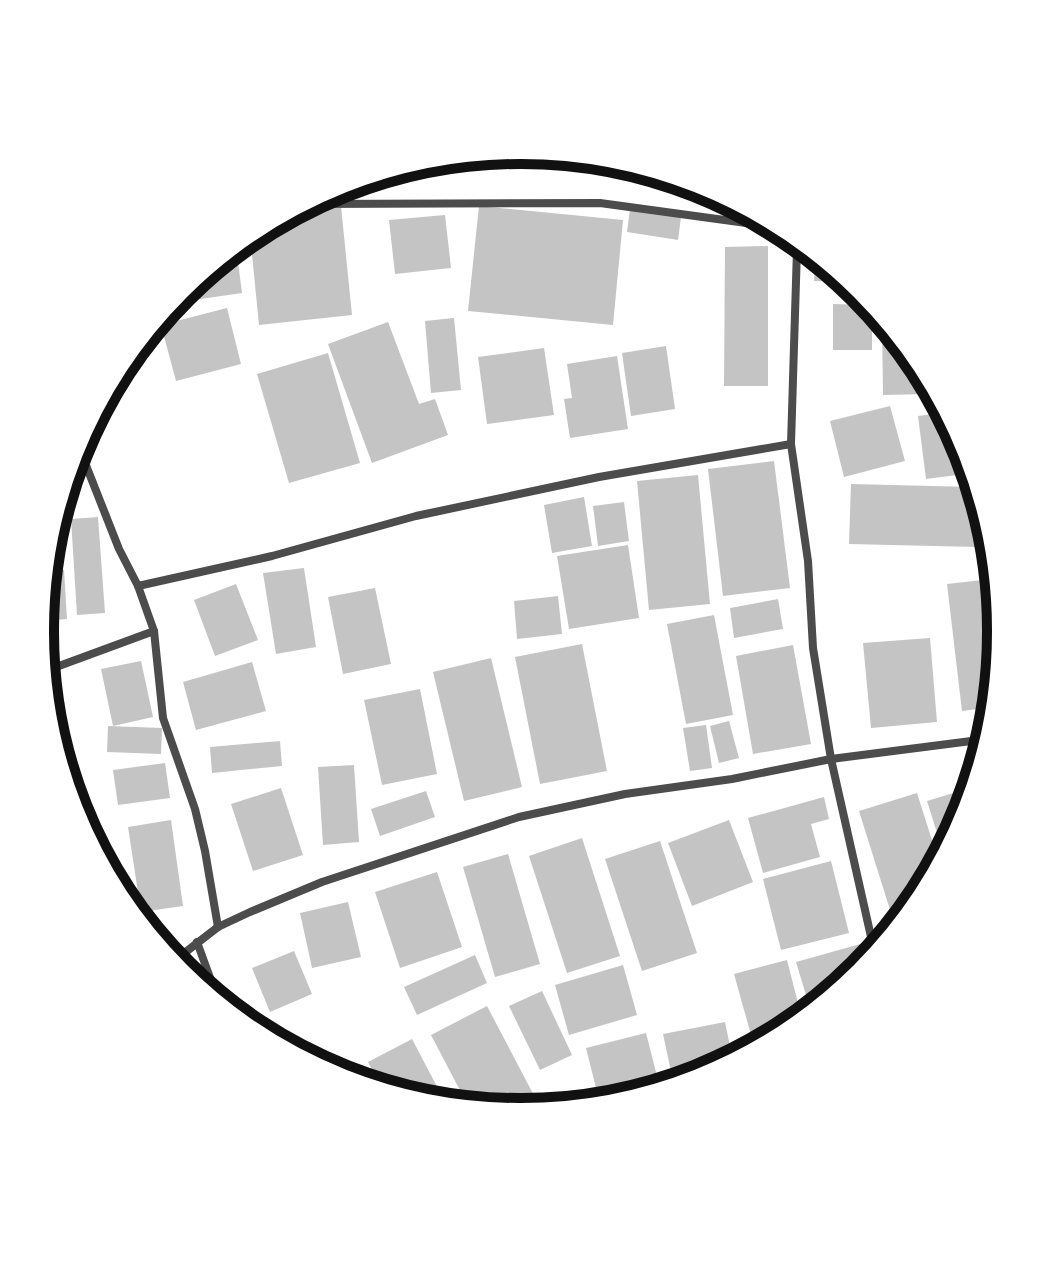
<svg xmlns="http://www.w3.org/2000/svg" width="1041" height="1262" font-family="'Roboto Condensed',sans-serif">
  <rect width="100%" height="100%" fill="#fff"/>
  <g fill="#c4c4c4">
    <path d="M341 206 352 315 259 325 251 244 302 210Z"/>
    <path d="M479 206 623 220 613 325 468 311Z"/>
    <path d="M630 209 681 217 678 240 627 232Z"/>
    <path d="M445 215 451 268 395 274 389 220Z"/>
    <path d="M768 246V386H724L725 247Z"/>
    <path d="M237 254 242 293 173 303 181 291Z"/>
    <path d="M815 261 847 282 814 281Z"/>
    <path d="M833 304 869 305 872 309V350H833Z"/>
    <path d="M227 308 241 364 176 381 161 325Z"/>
    <path d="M454 318 461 390 431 393 425 321Z"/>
    <path d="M388 322 419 404 435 399 448 435 372 463 328 344Z"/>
    <path d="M882 323 913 371 929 394 883 395Z"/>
    <path d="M666 346 675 409 631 416 622 353Z"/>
    <path d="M544 348 554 415 487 424 478 357Z"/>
    <path d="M328 353 360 463 289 483 257 374Z"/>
    <path d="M617 356 628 429 570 438 564 399 572 398 567 364Z"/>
    <path d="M890 406 905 461 844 477 830 421Z"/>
    <path d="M941 413 961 442 965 474 926 479 918 416Z"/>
    <path d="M774 461 790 588 723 596 708 469Z"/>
    <path d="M698 475 710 604 649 610 637 481Z"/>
    <path d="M851 484 972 487 979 520 978 547 849 544Z"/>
    <path d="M584 497 592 546 552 553 544 505Z"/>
    <path d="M624 502 629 541 598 546 593 506Z"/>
    <path d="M98 517 105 613 77 615 71 519Z"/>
    <path d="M60 530 62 555H55Z"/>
    <path d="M628 545 639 618 569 629 557 556Z"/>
    <path d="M304 568 316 647 276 654 263 573Z"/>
    <path d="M52 570H64L67 619 42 621Z"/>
    <path d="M991 579 1001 631 986 708 962 711 947 584Z"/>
    <path d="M236 584 258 640 215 656 194 600Z"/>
    <path d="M375 588 391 664 343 674 328 597Z"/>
    <path d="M558 596 562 634 517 639 514 601Z"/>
    <path d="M778 599 783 629 734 638 730 608Z"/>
    <path d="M714 615 733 715 686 724 667 624Z"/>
    <path d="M930 638 937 722 871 728 863 643Z"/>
    <path d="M582 644 607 771 540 784 515 657Z"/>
    <path d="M793 645 811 744 753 754 736 656Z"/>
    <path d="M491 658 522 787 464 801 433 672Z"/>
    <path d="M141 661 153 717 113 726 101 669Z"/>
    <path d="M252 662 266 711 196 730 183 682Z"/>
    <path d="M420 689 437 774 382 785 364 700Z"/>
    <path d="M729 721 739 758 719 763 710 726Z"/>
    <path d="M706 725 712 768 690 771 683 728Z"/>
    <path d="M108 726 162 728 161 754 107 752Z"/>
    <path d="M280 741 282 766 212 773 210 747Z"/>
    <path d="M165 763 170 798 118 805 113 770Z"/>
    <path d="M354 765 359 842 323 845 318 767Z"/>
    <path d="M281 788 303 855 253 871 231 804Z"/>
    <path d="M970 788 964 815 950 836 939 839 927 801Z"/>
    <path d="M426 791 435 817 380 836 371 809Z"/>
    <path d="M917 793 937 856 900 911 891 913 859 811Z"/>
    <path d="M824 797 829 819 811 824 820 857 763 873 748 818Z"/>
    <path d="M171 820 183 906 141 912 128 827Z"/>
    <path d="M729 820 753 882 692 906 668 843Z"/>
    <path d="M582 838 620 956 567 973 529 856Z"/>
    <path d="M660 841 697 953 642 971 605 859Z"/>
    <path d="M508 854 540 964 495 977 463 867Z"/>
    <path d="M831 861 849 933 781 950 763 879Z"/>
    <path d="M437 872 462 947 400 968 375 892Z"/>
    <path d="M348 902 361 957 312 968 300 913Z"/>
    <path d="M864 943 869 958 860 971 809 1005 796 962Z"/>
    <path d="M294 951 312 994 270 1012 252 968Z"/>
    <path d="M475 955 487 983 417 1015 404 987Z"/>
    <path d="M787 960 800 1011 753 1042 734 974Z"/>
    <path d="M623 965 637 1015 569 1035 555 985Z"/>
    <path d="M542 991 572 1055 540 1070 509 1006Z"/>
    <path d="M487 1006 540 1107 520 1111 465 1100 431 1035Z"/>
    <path d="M725 1022 732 1056 704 1075 673 1081 663 1034Z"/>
    <path d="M646 1033 659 1084 598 1096 586 1048Z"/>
    <path d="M412 1039 442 1096 380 1084 368 1062Z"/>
    <path d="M333 1058 340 1076 320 1064Z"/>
  </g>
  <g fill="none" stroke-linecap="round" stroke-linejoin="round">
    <g stroke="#4c4c4c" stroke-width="8">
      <path d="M312 204 600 203 761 225"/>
      <path d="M797 249 791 444 808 561 813 648 831 759 874 950"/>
      <path d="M78 445 119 549 138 586 154 631 163 718 195 809 205 851 218 927"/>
      <path d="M138 586 272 556 416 516 599 477 791 444"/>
      <path d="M48 670 154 631"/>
      <path d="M197 942 216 994"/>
      <path d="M174 961 218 927 250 912 322 882 519 817 625 794 732 779 831 759 979 740"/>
    </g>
  </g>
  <path d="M0 0H1041V1262H0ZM520 164H521A466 466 0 0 1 987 630V632A466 466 0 0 1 521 1098H520A466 466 0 0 1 54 632V630A466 466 0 0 1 520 164Z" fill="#fff" fill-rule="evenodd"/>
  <path fill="none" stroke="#111" stroke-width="10" d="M520 164H521A466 466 0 0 1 987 630V632A466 466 0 0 1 521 1098H520A466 466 0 0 1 54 632V630A466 466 0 0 1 520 164Z"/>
</svg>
